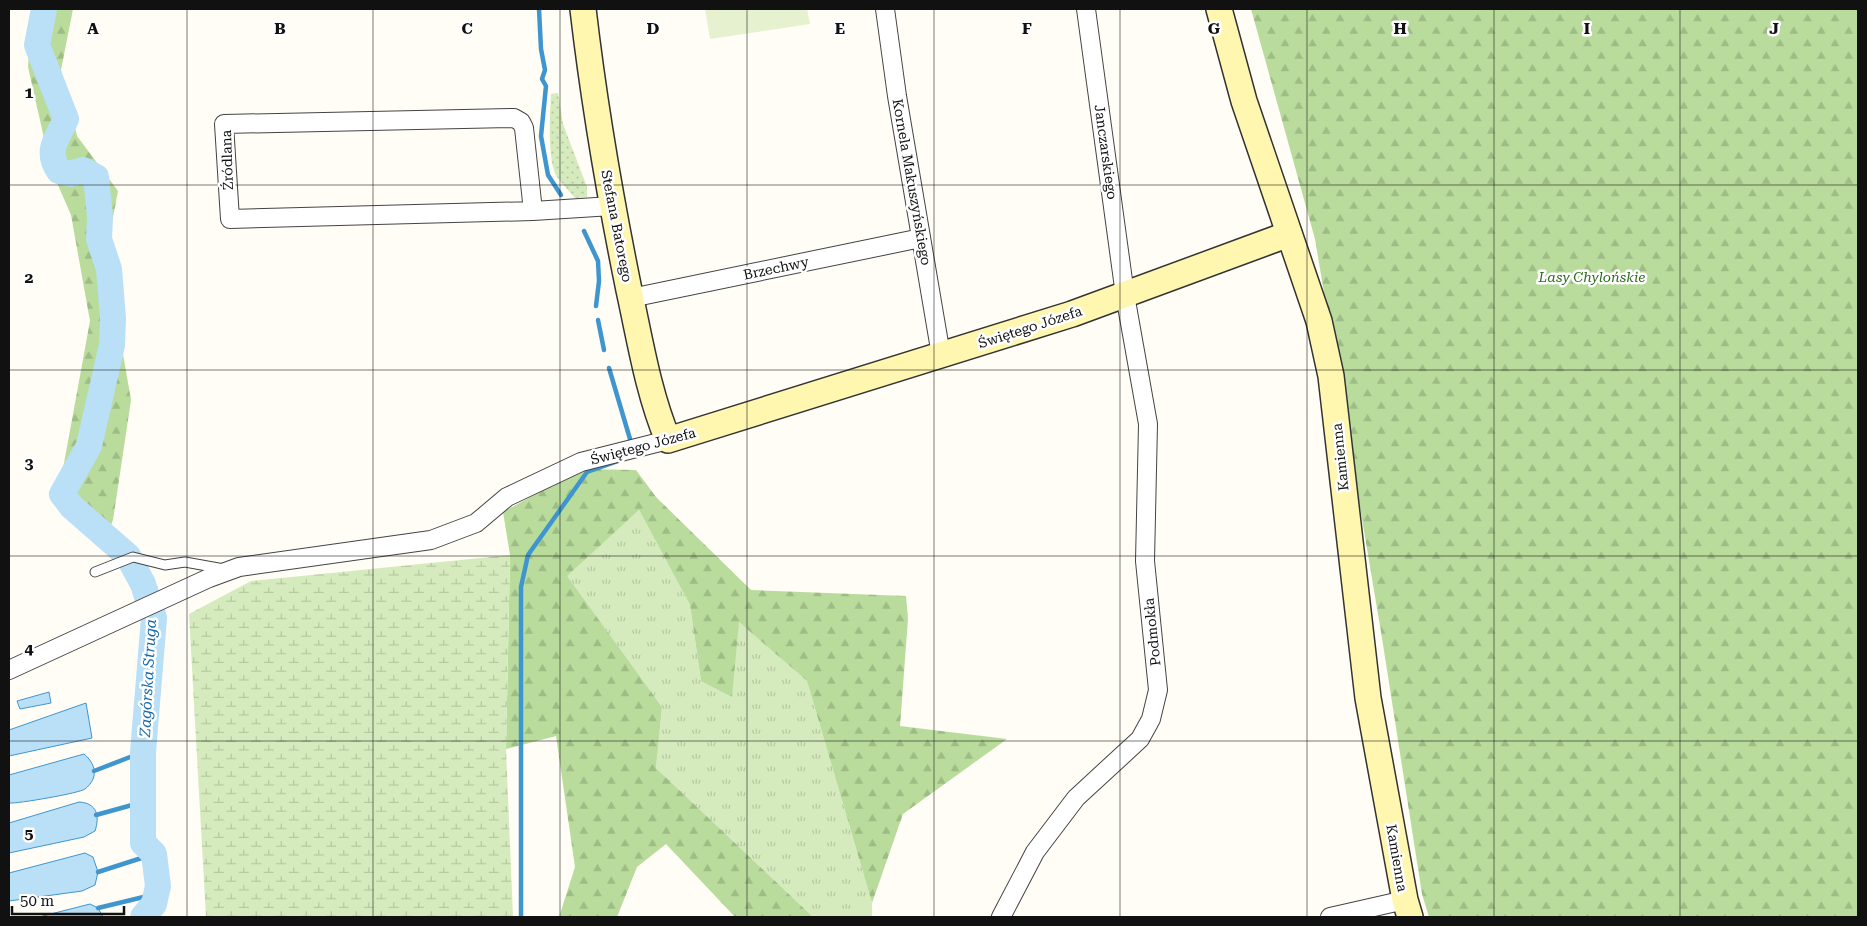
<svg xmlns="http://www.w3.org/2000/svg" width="1867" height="926" font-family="'Roboto Serif',serif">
  <defs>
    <pattern id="grass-tufts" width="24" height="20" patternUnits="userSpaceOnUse" patternTransform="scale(1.25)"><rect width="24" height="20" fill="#d5ebbd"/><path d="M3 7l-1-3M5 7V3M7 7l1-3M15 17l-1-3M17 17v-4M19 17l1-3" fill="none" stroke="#b6c8a1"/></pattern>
    <pattern id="forest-firs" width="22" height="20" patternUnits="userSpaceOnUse" patternTransform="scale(1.25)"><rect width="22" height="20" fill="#b9dc9c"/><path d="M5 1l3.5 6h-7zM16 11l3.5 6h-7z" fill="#9ebc85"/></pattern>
    <pattern id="wetland-marsh" width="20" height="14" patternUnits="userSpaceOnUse" patternTransform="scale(1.25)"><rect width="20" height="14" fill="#d5ebbd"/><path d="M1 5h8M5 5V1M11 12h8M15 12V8" fill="none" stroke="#b6c8a1"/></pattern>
    <pattern id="park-dots" width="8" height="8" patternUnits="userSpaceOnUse" patternTransform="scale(1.25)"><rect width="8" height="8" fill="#d5ebbd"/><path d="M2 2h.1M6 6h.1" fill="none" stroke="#b6c8a1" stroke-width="1.8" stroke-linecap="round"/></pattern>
  </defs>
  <rect width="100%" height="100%" fill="#fffdf5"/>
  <path fill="url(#grass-tufts)" d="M639 510 690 605 701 681 738 621 807 681 872 903V917H813L656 768 662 707 566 576Z"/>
  <g fill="url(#forest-firs)">
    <path d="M32 9H73L61 70 77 136 118 191 109 238 121 293 115 308 131 400 113 520 109 530 58 496 90 321 71 215 51 169 28 67Z"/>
    <path d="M1251 9H1858V917H1429L1422 894 1382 638 1315 239Z"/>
    <path d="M582 469 636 470 656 497 751 590 906 596 908 619 900 726 1007 739 903 814 872 903 807 681 739 622 732 697 701 681 690 605 639 510 567 576 662 707 656 768 813 917H735L666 844 637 867 617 917H559L575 867 556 736 506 749 510 555 503 512Z"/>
  </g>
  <path fill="url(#wetland-marsh)" d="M510 555 506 749 513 917H206L189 614 251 581Z"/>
  <path fill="url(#park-dots)" d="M558 93 563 124 587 187V197L575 198C569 191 562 184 557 177 547 161 550 113 551 94Z"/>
  <path fill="#e6f2cf" d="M705 9H807L810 24 710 39Z"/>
  <g fill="#b9e0f7" stroke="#3f96cf">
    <path d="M49 692 51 703 20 709 17 701Z"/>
    <path d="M86 703 92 738 9 756V730Z"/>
    <path d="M84 754C96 764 99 778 85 789 80 793 17 804 9 803V775Z"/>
    <path d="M79 802C97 803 100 816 95 831L84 837 9 853V823Z"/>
    <path d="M85 853 93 857 98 872 95 885 82 891 9 901V873Z"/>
    <path d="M90 904 98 908 103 917H39Z"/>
  </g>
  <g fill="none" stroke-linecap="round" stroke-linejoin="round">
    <g stroke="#3f96cf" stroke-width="4.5">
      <path d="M539 9 541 49 545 70 542 79 546 86 541 136 548 175 561 195"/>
      <path d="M584 231 598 261 599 281 596 306"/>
      <path d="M598 320 604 350"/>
      <path d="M609 368 630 439"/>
      <path d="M94 771 143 752"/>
      <path d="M96 815 143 802"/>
      <path d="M98 872 154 854"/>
      <path d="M98 908 156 894"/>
      <path d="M521 917V587L528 555 587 472 621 460"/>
    </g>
    <path stroke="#b9e0f7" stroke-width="26" d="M44 9 37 45 66 119C57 139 45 151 59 171L70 174 83 170 96 177 100 217 99 239 109 269 113 318 112 345 89 446 62 494 72 507 128 556 143 584 154 618 143 752V843L154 854 158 886 154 904 143 917"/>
    <g stroke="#444" stroke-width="11">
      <path id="lane" d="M95 572 133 557 165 565 185 562 224 569"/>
    </g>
    <g stroke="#444" stroke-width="20">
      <g id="street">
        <path d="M885 9 897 96 941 355"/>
        <path d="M533 211 524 128 521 122 514 118 224 124 230 219 533 211 612 206"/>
        <path d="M631 298 921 238"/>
        <path d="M9 670 209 578 239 567 431 540 476 523 507 497 581 462 668 440"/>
        <path d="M1001 917 1035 852 1076 798 1140 739 1151 719 1158 690 1145 561 1148 424 1125 295 1086 9"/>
        <path d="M1330 917 1405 900"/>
      </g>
    </g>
    <g stroke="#333" stroke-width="28">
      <g id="secondary">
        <path d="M583 9C594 103 610 197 629 290 640 340 648 392 668 440L1072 314 1289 234"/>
        <path d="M1219 9 1244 101 1319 321 1331 376 1368 698 1405 900 1410 917"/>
      </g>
    </g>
    <use href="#lane" stroke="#fff" stroke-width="9"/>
    <use href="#street" stroke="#fff" stroke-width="18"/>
    <use href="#secondary" stroke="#fff6b0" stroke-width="25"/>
  </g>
  <path fill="none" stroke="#111" stroke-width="1" stroke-opacity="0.55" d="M187 9V917M373 9V917M560 9V917M747 9V917M934 9V917M1120 9V917M1307 9V917M1494 9V917M1680 9V917M9 185H1858M9 370H1858M9 556H1858M9 741H1858"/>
  <g text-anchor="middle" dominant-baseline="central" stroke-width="5" stroke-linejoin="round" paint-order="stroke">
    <g font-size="14" fill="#111" stroke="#fff">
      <text transform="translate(1106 152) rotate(82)">Janczarskiego</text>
      <text transform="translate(227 160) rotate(-92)">Źródlana</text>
      <text transform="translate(912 182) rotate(80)">Kornela Makuszyńskiego</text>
      <text transform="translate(617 226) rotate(79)">Stefana Batorego</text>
      <text transform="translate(776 268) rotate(-12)">Brzechwy</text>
      <text transform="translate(1030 327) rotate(-18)">Świętego Józefa</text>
      <text transform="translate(643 446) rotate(-15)">Świętego Józefa</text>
      <text transform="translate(1340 457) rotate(-96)">Kamienna</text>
      <text transform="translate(1152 632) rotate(-96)">Podmokła</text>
      <text transform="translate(1397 858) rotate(80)">Kamienna</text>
    </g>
    <g font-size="14" font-style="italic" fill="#2f6b1f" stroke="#fff">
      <text x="1592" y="277">Lasy Chylońskie</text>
    </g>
    <g font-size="15" font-style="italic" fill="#1768a6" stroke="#fff">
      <text transform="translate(148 678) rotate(-87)">Zagórska Struga</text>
    </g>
  </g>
  <g font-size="16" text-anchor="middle" font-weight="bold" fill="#111" stroke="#fff" stroke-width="5" stroke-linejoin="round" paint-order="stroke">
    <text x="93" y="34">A</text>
    <text x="280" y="34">B</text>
    <text x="467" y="34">C</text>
    <text x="653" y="34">D</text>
    <text x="840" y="34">E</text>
    <text x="1027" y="34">F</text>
    <text x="1214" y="34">G</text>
    <text x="1400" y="34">H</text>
    <text x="1587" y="34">I</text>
    <text x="1774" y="34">J</text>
    <text x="29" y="98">1</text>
    <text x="29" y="283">2</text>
    <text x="29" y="469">3</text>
    <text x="29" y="654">4</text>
    <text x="29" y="839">5</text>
  </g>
  <rect width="1867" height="926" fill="none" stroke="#111111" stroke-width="20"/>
  <path d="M12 906v8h112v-8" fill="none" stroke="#111111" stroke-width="2.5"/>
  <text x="20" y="906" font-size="15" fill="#111111" stroke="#ffffff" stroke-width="4" paint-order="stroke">50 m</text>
</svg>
